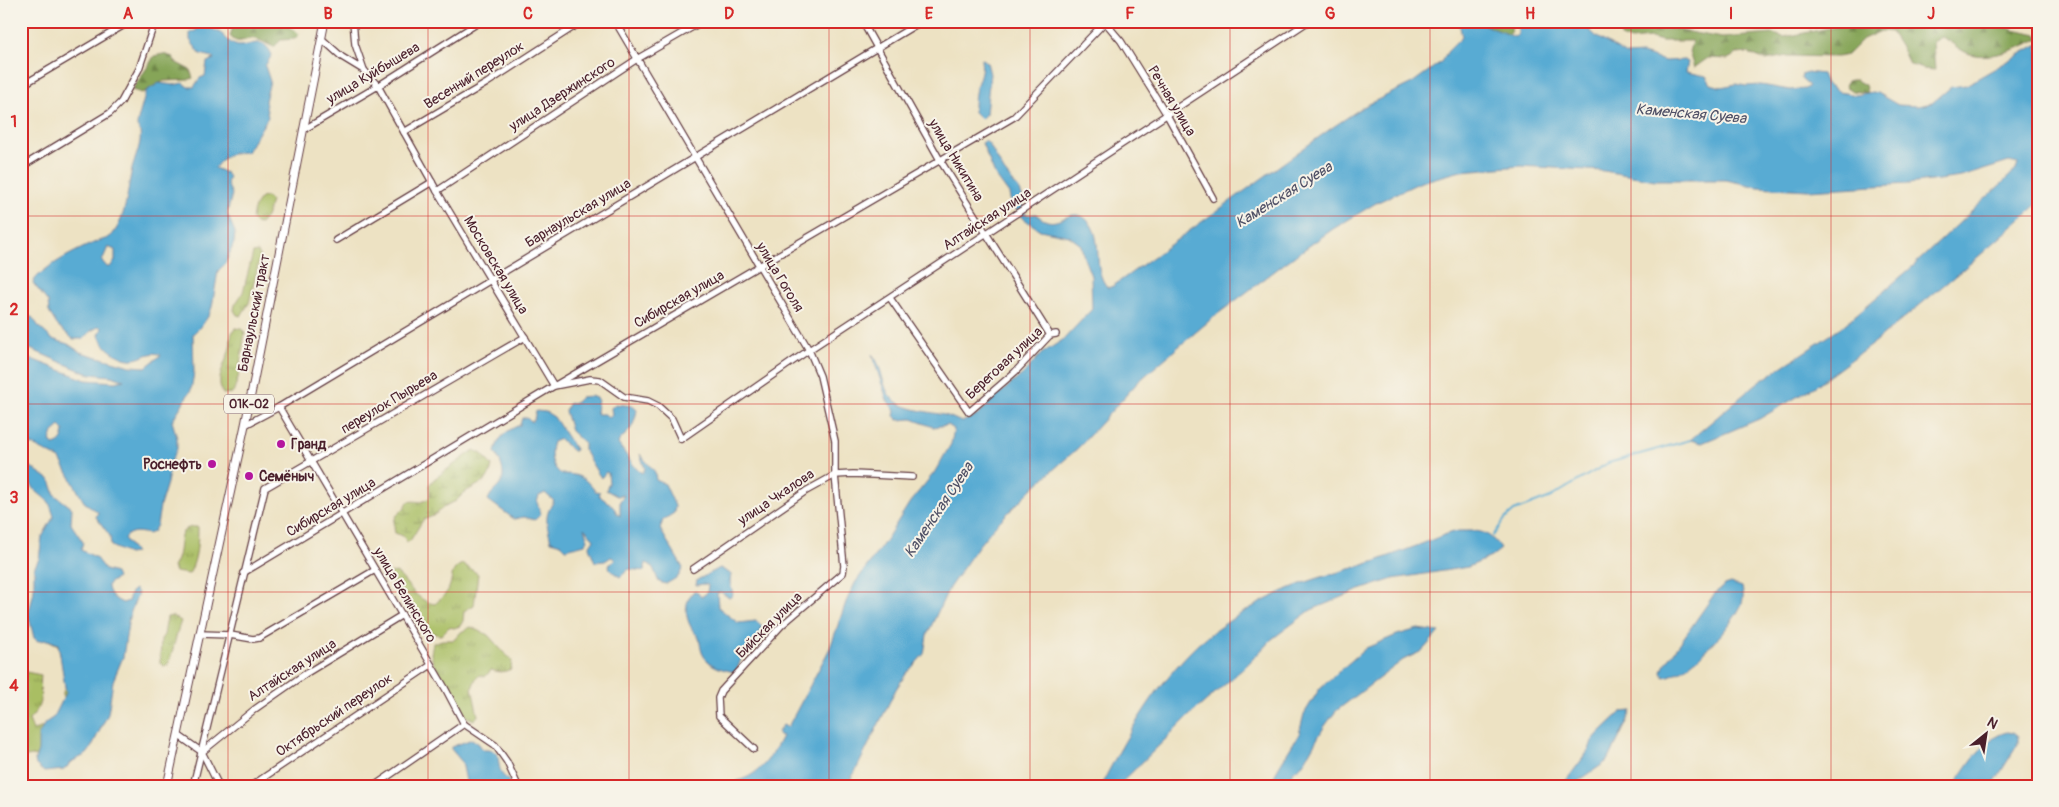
<svg xmlns="http://www.w3.org/2000/svg" width="2059" height="807" font-family="Pangolin,sans-serif">
  <defs>
    <pattern id="grass-tufts" width="24" height="20" patternUnits="userSpaceOnUse" patternTransform="scale(1.25)"><rect width="24" height="20" fill="#a9be63"/><path d="M3 7l-1-3M5 7V3M7 7l1-3M15 17l-1-3M17 17v-4M19 17l1-3" fill="none" stroke="#8c9a52"/></pattern>
    <pattern id="forest-firs" width="22" height="20" patternUnits="userSpaceOnUse" patternTransform="scale(1.25)"><rect width="22" height="20" fill="#86a559"/><path d="M5 1l3.5 6h-7zM16 11l3.5 6h-7z" fill="#70864a"/></pattern>
    <pattern id="wetland-marsh" width="20" height="14" patternUnits="userSpaceOnUse" patternTransform="scale(1.25)"><rect width="20" height="14" fill="#a9be63"/><path d="M1 5h8M5 5V1M11 12h8M15 12V8" fill="none" stroke="#8c9a52"/></pattern>
  </defs>
  <rect width="100%" height="100%" fill="#f7f3e8"/>
  <filter id="ink" filterUnits="userSpaceOnUse"><feTurbulence type="fractalNoise" baseFrequency=".02" numOctaves="2"/><feDisplacementMap in="SourceGraphic" scale="10" xChannelSelector="R" yChannelSelector="G"/><feConvolveMatrix kernelMatrix="1 2 1 2 8 2 1 2 1" color-interpolation-filters="sRGB"/></filter>
  <filter id="wash" filterUnits="userSpaceOnUse"><feTurbulence type="fractalNoise" baseFrequency=".0096" numOctaves="4" result="noise"/><feDisplacementMap in="SourceGraphic" scale="20" xChannelSelector="R" yChannelSelector="G"/><feGaussianBlur stdDeviation="1.12" result="paint"/><feColorMatrix in="noise" values="0 0 0 0 0 0 0 0 0 0 0 0 0 0 0 0 0 1.4 0 .05"/><feComposite in="paint" operator="in"/></filter>
  <g filter="url(#wash)">
    <rect width="100%" height="100%" fill="#ede2c3"/>
    <g fill="url(#grass-tufts)" stroke="#7a6e47">
      <path d="M266 197 271 201 266 217 260 224 255 223 252 219C253 211 255 204 261 198Z"/>
      <path d="M258 252 260 257 249 303 241 316 237 315 234 310 235 305 243 292 253 253Z"/>
      <path d="M236 328 241 329 245 332 238 378 233 393 223 394C214 377 227 362 230 347 232 339 229 334 236 328Z"/>
      <path d="M198 527C198 542 197 560 189 574L175 572 173 567C175 564 177 560 178 556 182 541 176 526 198 527Z"/>
      <path d="M463 564 478 574 474 605 464 611 463 621 460 626 454 628 449 627 441 635C418 634 400 596 389 578L391 573 396 572C408 583 417 602 435 604 439 600 447 594 449 588 453 578 450 568 463 564Z"/>
      <path d="M95 616 46 760 32 756 21 758V677H25L26 672 41 675C39 695 45 704 29 720L33 730 48 726 63 707V692L68 683 59 649 58 645 48 640Z"/>
      <path d="M172 616 181 621C175 636 174 650 168 665L163 666 160 663 161 639 164 635 167 617Z"/>
      <path d="M471 627 488 635 504 653 512 660 511 669C503 673 499 672 491 670L485 677 480 675 476 678 472 688 478 716 474 720 465 716 462 711 451 689 433 663 431 654 433 643 442 640H454L461 632Z"/>
    </g>
    <g fill="url(#forest-firs)" stroke="#686242">
      <path d="M248 21H264L271 25 280 23 296 31 299 35 295 39 281 40 274 47C267 45 262 40 256 39 245 37 238 47 230 36L233 27H244Z"/>
      <path d="M1479 21H1512V26L1509 36 1484 25Z"/>
      <path d="M1875 21H1954V25L1964 28 1994 23 2013 30 2038 35V39C2018 49 1986 62 1965 52 1956 48 1951 41 1942 37L1933 42 1935 70 1922 69 1909 64 1902 49 1891 32 1881 31 1863 39 1847 55 1838 57 1787 56 1766 60 1748 53 1737 54 1728 59 1708 58 1694 68 1689 52 1692 41H1662L1651 38 1632 40 1622 38 1617 29 1627 26 1636 31 1672 29 1722 38 1773 34 1784 37 1835 27 1845 26 1855 30 1866 29Z"/>
      <path d="M163 54 173 57 175 62 190 70 193 78 188 80 164 81 142 93 132 90C139 78 148 68 154 56Z"/>
      <path d="M1851 80H1856L1865 85 1867 93 1852 91 1845 86 1847 81Z"/>
    </g>
    <path fill="url(#wetland-marsh)" stroke="#7a6e47" d="M474 450 482 454 492 466 490 474 485 481 465 492 456 501 445 506 433 516 423 520 410 541 407 542 403 536 395 533C391 512 401 516 408 502 419 499 420 506 430 497L429 485 434 479Z"/>
    <g fill="#58abd3" stroke="#51657f" fill-rule="evenodd">
      <path d="M1454 21H1479L1484 25 1515 37 1518 34V21H1530L1548 26 1559 23H1576L1585 26 1597 37 1627 55 1642 54 1665 61 1684 60 1688 62 1686 72 1706 76 1711 84 1721 87 1736 84 1746 86 1761 85 1790 90 1805 89 1809 86 1801 79 1802 74 1807 72 1822 74 1826 84 1838 92 1857 95 1872 92 1877 93 1898 105 1918 106 1932 103 1951 87 1966 85 2038 44V204L1979 256 1874 343 1814 387 1759 419 1702 443 1690 440 1756 384 1838 330 1911 268 2016 170 2018 164 2009 162 1961 177 1908 184 1808 190 1758 187 1726 180H1655L1604 171 1521 166 1461 171 1421 182 1376 203 1333 229 1292 258 1215 316 1177 348 1138 382 1078 448 1035 486 994 527 979 545 949 588 927 635 924 654 906 674 896 689 855 772 846 786H741L737 781C760 775 772 756 782 736L778 735V732L783 725 787 727 789 725 830 648 846 602 855 583 884 543 910 502 934 473 951 444 954 429 948 425 933 427 912 419 898 420 894 416 895 411 887 400 872 354C882 365 881 380 888 393 897 410 927 411 944 415 950 416 956 420 962 422L978 415 992 400 1023 374 1041 354 1064 339 1092 309 1091 276 1084 258 1081 245 1069 236 1040 230 1024 219 1011 203 1009 194 995 175 982 143 985 141 989 144 1004 171 1020 191 1022 196 1023 212 1027 215 1036 214C1058 235 1068 204 1086 219 1106 237 1090 268 1108 288L1113 286 1333 127 1363 107 1412 83 1441 62 1448 51 1462 37 1460 27Z"/>
      <path d="M198 26C205 26 217 30 223 35 227 39 230 43 235 45 248 50 262 32 272 55L265 66 270 81 265 101 268 117 247 152C231 153 225 154 215 168L226 173 229 177 227 184 232 194 227 214 235 232 234 243 225 264 218 271 212 307 209 315 203 324 193 334 194 373 191 390 172 421 177 438V449L171 461 167 483 160 506 157 525 153 532 148 534C139 532 131 530 124 538L135 553 128 554 111 546 110 536 96 517 98 512 84 502 60 459 21 439V396L29 402 32 398 22 379 21 355 86 380 115 382 124 380 111 376 90 374 79 370 21 345V321H26L29 317H32L40 328 52 339 68 344 80 352 130 366 146 367 161 355C152 350 143 358 134 359 121 361 102 347 99 335L102 328 100 326 91 331 84 339H73L57 325 49 312 48 302 33 283C38 269 81 248 96 242 102 239 108 240 113 234 127 216 127 190 132 169 135 157 142 144 140 132 139 127 137 130 137 125 137 122 145 96 146 91L159 83 173 85 183 83 188 87H194L200 78 205 76 207 62 214 59 213 57 200 54 190 40V33L197 30ZM108 247 115 250V261L110 267H107L102 261ZM60 426 64 430C63 438 62 443 53 445L50 441 53 432Z"/>
      <path d="M983 59 987 62 990 74 986 114 981 119 974 112C974 104 974 96 976 88 979 77 983 72 981 60Z"/>
      <path d="M591 396 598 399 596 412 598 414H605L608 417 612 415 611 408 615 404 634 406 637 410C636 416 633 428 628 432 624 437 620 437 618 444 625 452 634 469 642 473L645 469 640 454 655 472 656 480 665 484 675 506 674 513 663 520 660 529 683 568 678 577 666 584 659 582C655 575 655 565 646 563L644 571 629 569 620 577 610 570 609 565 615 560 613 558 611 557 605 561 595 562 589 547 594 539 584 528 588 540 585 544 566 549 561 544 551 541C547 524 543 517 554 501L545 493 539 496 537 502 541 514 535 520 524 517 514 519 488 500C490 494 494 491 498 487 508 477 501 462 495 452 498 437 507 430 520 425L522 418H527L531 422 534 419 536 411 546 412 554 417 575 449V451H573L560 439 553 442C549 454 551 466 561 474 578 474 585 477 595 491L600 492 598 494C603 500 608 501 612 506 617 510 615 513 620 516V501L624 495 617 496 606 490 609 483 608 473 606 472 601 478C595 469 589 459 584 450V443L571 431 565 411 568 404 576 402 581 397Z"/>
      <path d="M21 460 50 480 55 495 72 508 71 524 83 542 81 550 95 557 105 570 115 573 117 578 108 584C107 593 115 600 123 603L128 601 131 592 135 589 138 593 129 617 123 657 113 681 108 714 90 750 87 754 73 761 64 770 44 772 36 765 35 760 38 751V736L45 723 54 717 66 693 59 649 58 644 48 640 38 641 34 638 28 613 31 604 34 590V568L39 559 42 537 54 516 49 502 36 491 21 471Z"/>
      <path d="M1458 531C1480 531 1487 529 1501 549L1491 557 1468 567 1393 579 1357 591 1311 610 1272 639 1246 666 1190 715 1118 786H1101C1125 738 1153 690 1191 651 1214 627 1262 600 1293 587 1320 576 1349 570 1376 561 1394 554 1412 548 1429 541 1439 537 1447 533 1458 531Z"/>
      <path d="M720 568 731 574 730 582 733 595 729 598 721 592 717 593 718 607 738 623 756 621 762 626C759 642 747 644 742 657 739 663 739 667 735 672 725 670 714 668 707 660 700 653 701 646 699 638 697 635 696 634 694 632 685 619 683 604 693 592L696 591 701 597 707 593 708 585 704 584 696 585 697 580Z"/>
      <path d="M1731 583 1742 587C1743 593 1744 597 1742 603 1734 625 1688 675 1664 677L1662 672 1664 666 1715 593 1725 585Z"/>
      <path d="M1418 629 1439 632 1422 651 1403 660 1336 711 1324 727 1303 764 1294 771 1282 786H1270L1278 768 1299 734 1304 714 1320 688 1366 648 1397 635Z"/>
      <path d="M1632 711 1612 753 1606 762 1571 786H1562L1589 750 1592 741 1599 733 1621 712Z"/>
      <path d="M2007 732 2013 733 2018 737V744L1992 786H1954C1967 767 1983 738 2007 732Z"/>
      <path d="M472 739 479 744 483 750C503 749 496 760 501 772 504 779 510 778 509 786H463L466 781 462 762 451 749V747Z"/>
    </g>
    <g fill="none" stroke-linecap="round" stroke-linejoin="round">
      <path stroke="#58abd3" stroke-width="2" d="M1493 536 1505 519 1514 511 1551 497 1608 463 1690 440"/>
    </g>
  </g>
  <g filter="url(#ink)">
    <g fill="none" stroke-linecap="round" stroke-linejoin="round">
      <g stroke="#623c42" stroke-width="8">
        <g id="minor">
          <path d="M353 21 355 44 364 70"/>
          <path d="M615 21 809 350 820 376 835 441V475L844 566 843 573 782 625 721 691 718 698 719 716 754 749"/>
          <path d="M862 21 940 160 1050 335"/>
          <path d="M1104 21 1121 41 1167 115 1213 198"/>
          <path d="M322 39 342 57 365 71 378 86 437 191 554 386 590 379 600 380 624 397 648 401 658 406 672 419 681 439 809 350 1309 21"/>
          <path d="M21 86 131 21"/>
          <path d="M303 130 378 86 481 21"/>
          <path d="M404 132 487 83 583 21"/>
          <path d="M21 167 110 113 121 102 139 69 155 21"/>
          <path d="M437 191 637 59 703 21"/>
          <path d="M336 240 432 182"/>
          <path d="M890 298 969 412 1015 372 1050 335 1056 334"/>
          <path d="M279 407 445 688 464 724 495 745 507 762 518 786"/>
          <path d="M245 425 279 407 922 21"/>
          <path d="M693 569 806 491 835 475 853 474 912 477"/>
          <path d="M243 573 554 386 1014 117 1106 21"/>
          <path d="M200 634 230 635 253 639 259 638 375 570"/>
          <path d="M178 735 202 752 219 786"/>
          <path d="M202 752 255 709 305 674 402 615"/>
          <path d="M193 786 265 488 525 337"/>
          <path d="M251 786 431 665"/>
          <path d="M374 786 464 724"/>
        </g>
      </g>
      <g stroke="#623c42" stroke-width="9">
        <path id="major" d="M167 786 245 425 325 21"/>
      </g>
      <use href="#minor" stroke="#fff" stroke-width="5.5"/>
      <use href="#major" stroke="#fff" stroke-width="7"/>
    </g>
  </g>
  <path fill="none" stroke="#d62828" stroke-width="1" stroke-opacity="0.55" d="M228 21V786M428 21V786M629 21V786M829 21V786M1030 21V786M1230 21V786M1430 21V786M1631 21V786M1831 21V786M21 216H2038M21 404H2038M21 592H2038"/>
  <g fill="#b5179e" stroke="#f7f3e8" stroke-width="2">
    <circle cx="281" cy="444" r="5"/>
    <circle cx="212" cy="464" r="5"/>
    <circle cx="249" cy="476" r="5"/>
  </g>
  <g text-anchor="middle" dominant-baseline="central" stroke-width="4" stroke-linejoin="round" paint-order="stroke">
    <rect fill="#f7f3e8" stroke="#7e5f64" stroke-width="1" x="224" y="394.5" width="50" height="19" rx="4"/>
    <g font-size="12" font-weight="bold" fill="#4a1f2b">
      <text x="249" y="404">01К-02</text>
    </g>
    <g font-size="14" fill="#4a1f2b" stroke="#f7f3e8">
      <text transform="translate(373 73) rotate(-31)">улица Куйбышева</text>
      <text transform="translate(474 75) rotate(-32)">Весенний переулок</text>
      <text transform="translate(562 94) rotate(-33)">улица Дзержинского</text>
      <text transform="translate(1172 101) rotate(59)">Речная улица</text>
      <text transform="translate(956 160) rotate(59)">улица Никитина</text>
      <text transform="translate(578 213) rotate(-31)">Барнаульская улица</text>
      <text transform="translate(987 219) rotate(-33)">Алтайская улица</text>
      <text transform="translate(496 265) rotate(59)">Московская улица</text>
      <text transform="translate(780 277) rotate(59)">улица Гоголя</text>
      <text transform="translate(679 299) rotate(-30)">Сибирская улица</text>
      <text transform="translate(254 313) rotate(-79)">Барнаульский тракт</text>
      <text transform="translate(1004 363) rotate(-43)">Береговая улица</text>
      <text transform="translate(389 402) rotate(-31)">переулок Пырьева</text>
      <text transform="translate(776 497) rotate(-34)">улица Чкалова</text>
      <text transform="translate(331 507) rotate(-31)">Сибирская улица</text>
      <text transform="translate(405 595) rotate(59)">улица Белинского</text>
      <text transform="translate(769 625) rotate(-45)">Бийская улица</text>
      <text transform="translate(292 670) rotate(-33)">Алтайская улица</text>
      <text transform="translate(334 715) rotate(-34)">Октябрьский переулок</text>
    </g>
    <g font-size="14" font-weight="bold" fill="#4a1f2b" stroke="#f7f3e8" text-anchor="start">
      <text x="291" y="444">Гранд</text>
      <text x="202" y="464" text-anchor="end">Роснефть</text>
      <text x="259" y="476">Семёныч</text>
    </g>
    <g font-size="15" font-style="italic" fill="#4f5066" stroke="#f7f3e8">
      <text transform="translate(1691 114) rotate(5)">Каменская Суева</text>
      <text transform="translate(1284 195) rotate(-32)">Каменская Суева</text>
      <text transform="translate(939 510) rotate(-56)">Каменская Суева</text>
    </g>
  </g>
  <rect width="2059" height="807" fill="none" stroke="#f7f3e8" stroke-width="55"/>
  <g transform="translate(1986 734) rotate(30)" stroke="#f7f3e8" stroke-width="4" paint-order="stroke">
  <path d="M0-4L9 19L0 12L-9 19Z" fill="#4a1f2b"/>
  <text y="-8" font-size="14" font-weight="bold" text-anchor="middle" fill="#4a1f2b">N</text>
  </g>
  <rect x="28" y="28" width="2004" height="752" fill="none" stroke="#d62828" stroke-width="2"/>
  <g font-size="16" text-anchor="middle" font-weight="bold" fill="#d62828">
    <text x="128" y="19">A</text>
    <text x="328" y="19">B</text>
    <text x="528" y="19">C</text>
    <text x="729" y="19">D</text>
    <text x="929" y="19">E</text>
    <text x="1130" y="19">F</text>
    <text x="1330" y="19">G</text>
    <text x="1530" y="19">H</text>
    <text x="1731" y="19">I</text>
    <text x="1931" y="19">J</text>
    <text x="14" y="127">1</text>
    <text x="14" y="315">2</text>
    <text x="14" y="503">3</text>
    <text x="14" y="691">4</text>
  </g>
</svg>
